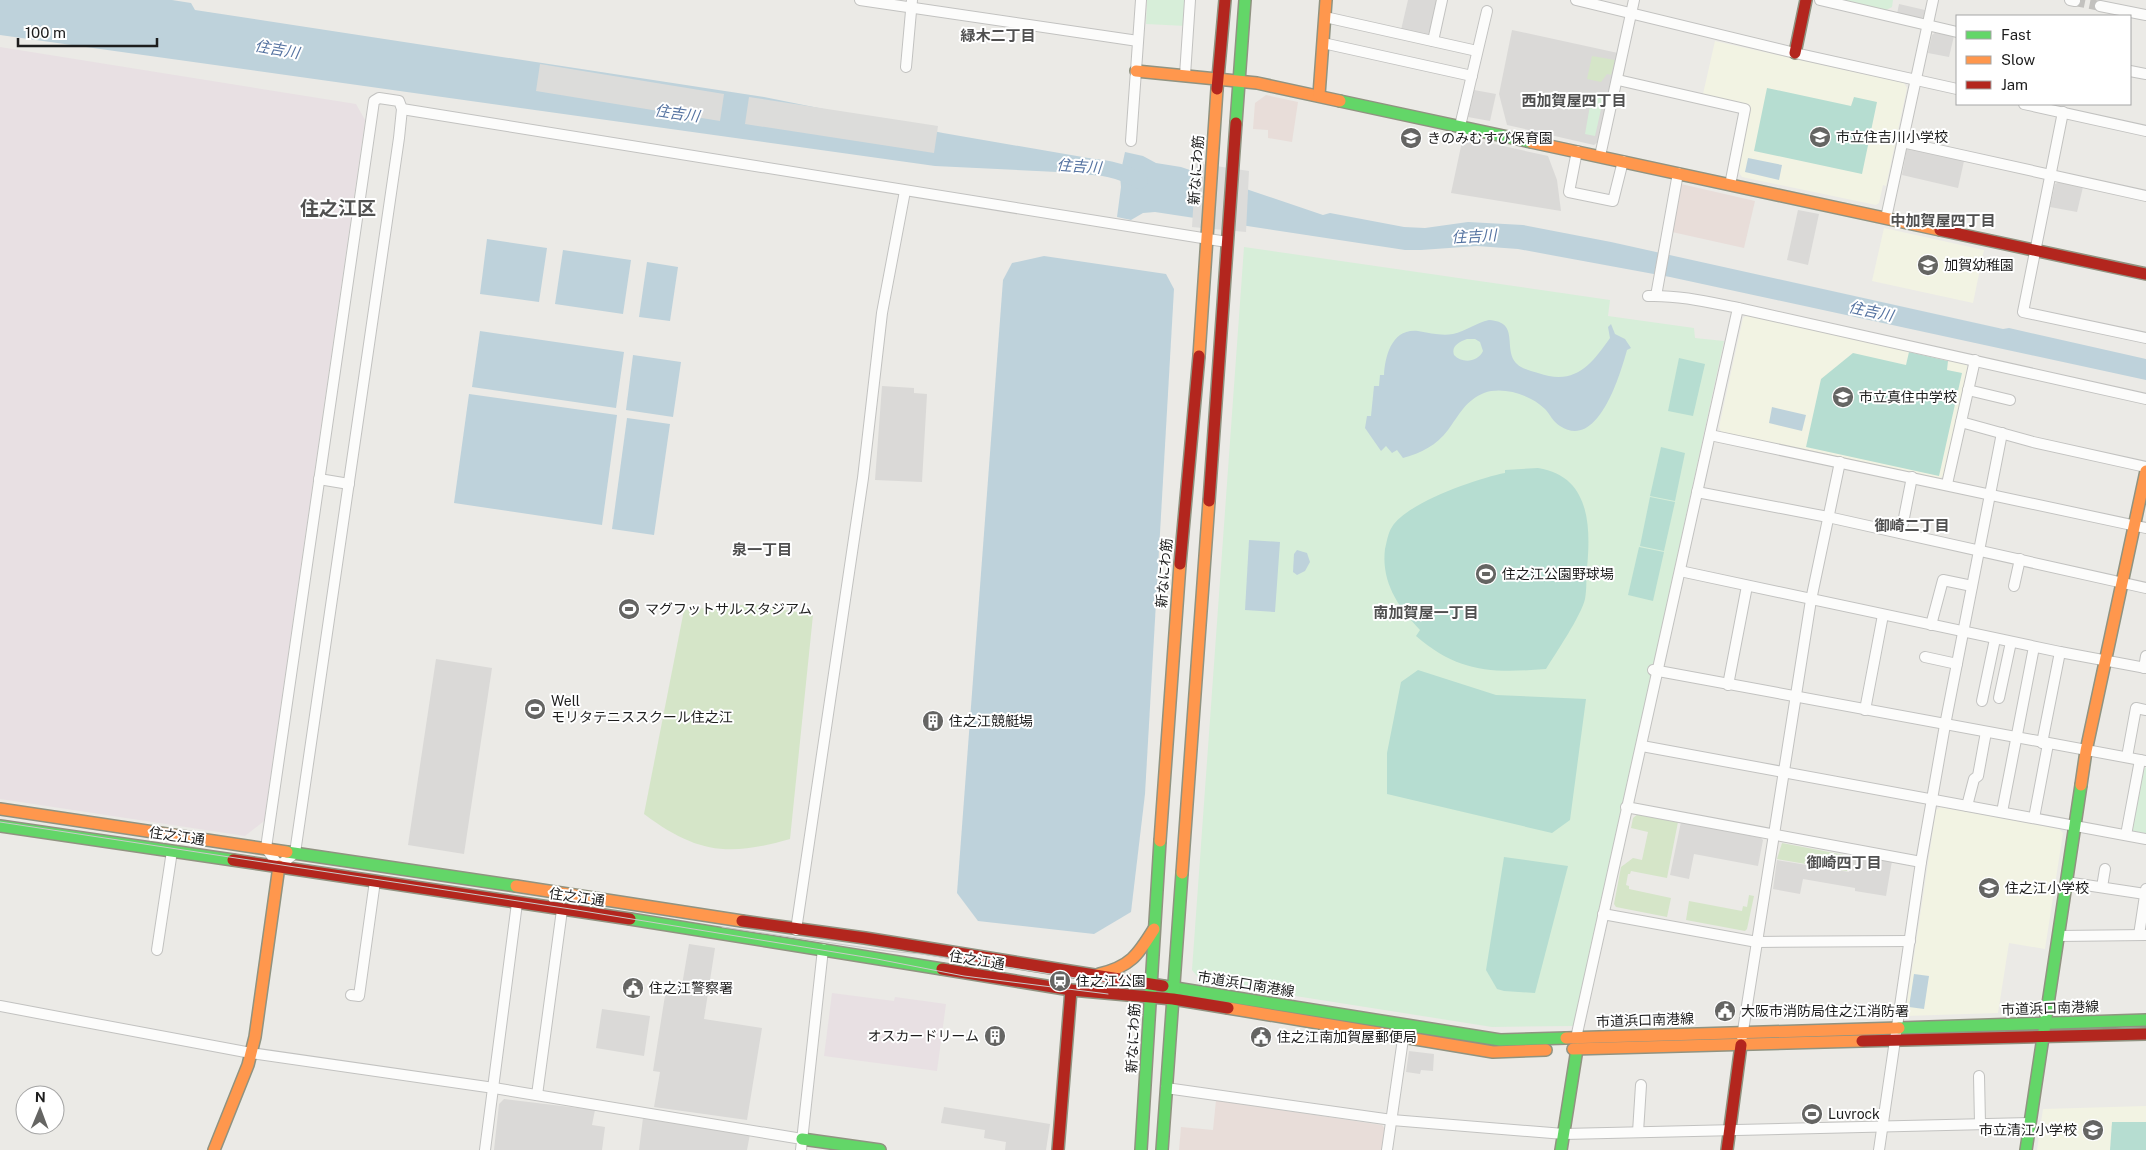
<svg xmlns="http://www.w3.org/2000/svg" width="2146" height="1150" font-family="'Public Sans','Noto Sans JP',sans-serif">
  <rect width="100%" height="100%" fill="#ebeae6"/>
  <g fill="#dad9d7">
    <path d="M1408 0H1440L1432 37 1401 30Z"/>
    <path d="M1899 4 1925 10 1924 17 1920 19 1897 14Z"/>
    <path d="M1512 30 1618 53 1599 141 1594 145 1507 125 1499 94Z"/>
    <path d="M1936 32 1954 36 1949 57 1928 53 1932 35Z"/>
    <path d="M1474 90 1496 94 1490 121 1468 117Z"/>
    <path d="M1463 137 1548 156 1557 180 1561 211 1451 193Z"/>
    <path d="M1907 148 1964 161 1958 188 1902 175Z"/>
    <path d="M2059 182 2083 187 2077 212 2050 207 2055 184Z"/>
    <path d="M1798 210 1819 214 1808 265 1787 260Z"/>
    <path d="M882 386 914 388V393L927 394 922 482 875 480Z"/>
    <path d="M436 659 492 668 464 854 408 845Z"/>
    <path d="M1681 822 1761 838 1763 840 1758 866 1694 854 1689 879 1670 875Z"/>
    <path d="M1852 855 1892 861 1886 896 1855 891V888L1803 879 1800 894 1773 889 1777 860 1849 872Z"/>
    <path d="M689 944 715 948 704 1019 762 1028 747 1120 654 1107 660 1072 653 1071 667 983 682 985Z"/>
    <path d="M602 1009 650 1016 644 1056 596 1048Z"/>
    <path d="M1409 1051 1434 1054 1433 1071 1421 1070 1420 1074 1406 1072Z"/>
    <path d="M504 1099 595 1110 592 1125 605 1127 602 1150H494L499 1104Z"/>
    <path d="M944 1107 1050 1124 1046 1150H1005L1006 1142 984 1138 985 1130 941 1123Z"/>
    <path d="M643 1118 750 1134 747 1150H639Z"/>
  </g>
  <g fill="#e8ddd9">
    <path d="M1266 95 1298 102 1292 142 1268 138V130L1253 129 1255 103Z"/>
    <path d="M1681 184 1755 201 1744 248 1672 232Z"/>
    <path d="M1216 1100 1382 1125 1386 1130 1383 1150H1179L1181 1127 1213 1130Z"/>
  </g>
  <g fill="#e8e0e3">
    <path d="M0 47 356 104 365 120 264 821 245 836 0 799Z"/>
    <path d="M832 993 894 1001 895 997 946 1004 937 1071 824 1056Z"/>
  </g>
  <g fill="#f2f3e3">
    <path d="M1715 41 1904 83 1907 88 1886 186 1883 185 1879 203 1876 205 1742 177 1736 168 1750 105 1703 94Z"/>
    <path d="M1884 228 1984 250 1973 303 1872 281Z"/>
    <path d="M1748 315 1964 361 1968 367 1945 475 1940 478 1721 432 1719 427 1743 318Z"/>
    <path d="M1941 807 2059 829 2063 833 2045 949 2009 943 1998 1013 1905 1016 1936 810Z"/>
    <path d="M2146 1106V1150H2037L2043 1109Z"/>
  </g>
  <g fill="#d5e5c8">
    <path d="M1592 56 1615 60 1611 75 1607 74 1601 82 1587 79Z"/>
    <path d="M752 604 813 615 790 839C728 857 696 853 644 814L684 610Z"/>
    <path d="M1638 814 1678 822 1667 878 1631 871 1630 874H1628L1626 885 1629 886V889L1671 898 1667 917 1616 907 1614 904 1621 867 1633 858 1642 860 1648 832 1631 828 1633 818Z"/>
    <path d="M1782 843 1850 856 1847 871 1777 859Z"/>
    <path d="M1749 895 1754 896 1747 929 1745 931 1686 920 1689 901 1742 911 1743 906 1747 907Z"/>
  </g>
  <g fill="#d7eed9">
    <path d="M1147 0H1189L1186 26 1146 24Z"/>
    <path d="M1840 0H1893L1892 7 1886 10Z"/>
    <path d="M1592 94 1604 96 1595 136 1585 134Z"/>
    <path d="M1244 247 1610 300 1608 316 1694 328 1695 338 1724 341 1575 1026 1492 1027 1201 981 1192 970Z"/>
    <path d="M2146 767V835L2134 833 2132 829 2142 771Z"/>
  </g>
  <g fill="#b6ddd1">
    <path d="M1767 88 1851 106 1854 97 1877 102 1862 174 1754 151Z"/>
    <path d="M1909 352 1948 361 1947 370 1962 373 1939 476 1806 447 1821 379 1853 353 1906 365Z"/>
    <path d="M1679 358 1705 364 1693 416 1668 411Z"/>
    <path d="M1661 447 1685 453 1675 501 1650 496Z"/>
    <path d="M1538 468C1590 476 1591 526 1587 568 1586 578 1587 589 1585 599 1581 616 1556 653 1546 669 1492 673 1459 673 1416 636L1420 630C1398 607 1381 582 1385 549 1387 541 1388 533 1392 527 1406 503 1478 478 1505 473V470Z"/>
    <path d="M1650 497 1675 502 1664 551 1640 546Z"/>
    <path d="M1639 547 1664 552 1653 601 1628 595Z"/>
    <path d="M1418 670 1496 695 1586 699 1570 820 1552 833 1387 794V753L1401 682Z"/>
    <path d="M1504 857 1568 866 1535 993 1504 991 1497 989 1486 970Z"/>
    <path d="M2112 1122H2146V1150H2110Z"/>
  </g>
  <g fill="#bed2db" fill-rule="evenodd">
    <path d="M0 0H172L191 3 195 10 764 97 943 133 1100 160 1098 174 935 166 0 35Z"/>
    <path d="M1125 152 1143 156 1156 163 1181 167 1323 215 1330 213 1404 227 1425 228 1468 222 1523 225 1611 242 2003 329 2009 328 2146 359V380L1670 277 1518 249 1477 246 1421 250H1405L1155 212 1143 213 1131 220 1117 217 1121 187 1120 175Z"/>
    <path d="M1748 158 1782 165 1779 180 1745 172Z"/>
    <path d="M487 239 547 248 539 302 480 294Z"/>
    <path d="M563 250 631 260 623 314 555 304Z"/>
    <path d="M1044 256 1166 274 1174 289 1145 794 1131 912 1094 934 978 921 957 893 1003 280 1012 263Z"/>
    <path d="M647 262 678 267 670 321 639 317Z"/>
    <path d="M1489 320C1521 322 1502 349 1517 364 1522 369 1531 371 1538 373 1575 386 1591 365 1610 338L1608 327 1611 324 1615 334 1625 339 1631 348 1627 350C1620 375 1598 451 1560 426 1553 422 1550 414 1545 409 1531 395 1503 386 1484 393 1466 400 1459 415 1448 430 1437 445 1421 453 1403 458L1397 450 1392 453 1386 446 1381 451 1365 428 1367 416H1371L1374 386H1379L1380 375H1384C1385 356 1392 328 1418 331 1430 333 1441 336 1453 334 1466 331 1476 323 1489 320ZM1467 339H1475L1480 342 1483 351C1478 362 1462 364 1454 355 1451 346 1459 342 1467 339Z"/>
    <path d="M480 331 624 352 616 408 472 387Z"/>
    <path d="M633 355 681 362 673 417 626 410Z"/>
    <path d="M469 394 617 415 602 525 454 503Z"/>
    <path d="M1772 407 1806 415 1802 431 1769 423Z"/>
    <path d="M627 418 670 424 654 535 612 529Z"/>
    <path d="M1249 540 1280 542 1275 612 1245 610Z"/>
    <path d="M1297 550 1307 553 1310 562 1305 571 1297 575 1293 572 1294 554Z"/>
    <path d="M1914 974 1929 976 1924 1009 1909 1007Z"/>
  </g>
  <g fill="#dcdcda">
    <path d="M540 64 724 94 720 121 536 91Z"/>
    <path d="M749 97 938 126 934 153 745 124Z"/>
    <path d="M1196 163 1249 171 1246 232 1192 227Z"/>
  </g>
  <g fill="none" stroke-linecap="round" stroke-linejoin="round">
    <path stroke="#bed2db" stroke-width="16" d="M1078 166C1103 167 1118 169 1140 181"/>
    <path stroke="#c2c1be" stroke-width="10" stroke-dasharray="10 5" stroke-linecap="butt" d="M2075 1 2100 6"/>
    <g stroke="#c2c2c0" stroke-width="12">
      <g id="street">
        <path d="M860 0 1138 41"/>
        <path d="M1576 0 1795 53 1957 89"/>
        <path d="M1820 0 1957 32"/>
        <path d="M2070 0 2075 1"/>
        <path d="M2100 6 2146 15"/>
        <path d="M1325 17 1477 51"/>
        <path d="M1433 41 1442 0"/>
        <path d="M1323 43 1472 76"/>
        <path d="M906 67 912 0"/>
        <path d="M2130 71 2146 74"/>
        <path d="M1185 75 1190 0"/>
        <path d="M1618 80 1745 109 1730 185"/>
        <path d="M379 98 399 101 402 109 399 138 295 853 279 866 266 848 374 101Z"/>
        <path d="M2024 104 2146 131"/>
        <path d="M402 109 1227 242"/>
        <path d="M2063 112 2023 312 2146 338"/>
        <path d="M1460 126 1487 11"/>
        <path d="M1131 141 1141 0"/>
        <path d="M1902 142 2146 196"/>
        <path d="M1577 151 1569 192 1613 201 1623 161"/>
        <path d="M1600 156 1634 0"/>
        <path d="M1886 218 1933 0"/>
        <path d="M1648 296C1679 295 1708 302 1738 308L2146 399"/>
        <path d="M1656 296 1678 173"/>
        <path d="M1968 390 2010 400"/>
        <path d="M1961 422 2033 442 2146 467"/>
        <path d="M1710 435 2146 528"/>
        <path d="M319 479 349 484"/>
        <path d="M1947 484 1975 360"/>
        <path d="M1697 492 1828 517 2146 588"/>
        <path d="M1901 533 1912 477"/>
        <path d="M1680 571 2060 652 2146 668"/>
        <path d="M2014 586 2020 559"/>
        <path d="M1931 625 1943 580 1972 586"/>
        <path d="M1925 657 1957 664"/>
        <path d="M2144 668 2146 656"/>
        <path d="M1653 670 2146 761"/>
        <path d="M1728 685 1747 586"/>
        <path d="M1999 698 2011 642"/>
        <path d="M1982 701 1995 639"/>
        <path d="M1865 710 1883 615"/>
        <path d="M2042 743 2060 652"/>
        <path d="M1642 746 2146 839"/>
        <path d="M2127 757 2136 708 2146 710"/>
        <path d="M1967 806 1974 779 1978 776 1986 732"/>
        <path d="M1626 807 1921 862"/>
        <path d="M2002 812 2034 647"/>
        <path d="M2034 818 2048 744"/>
        <path d="M2126 835 2140 760"/>
        <path d="M2066 882 2145 894"/>
        <path d="M2102 887 2105 869"/>
        <path d="M1603 914 1757 942 1910 941"/>
        <path d="M796 930 863 478 882 313 905 191"/>
        <path d="M2139 935 2146 889"/>
        <path d="M2058 936 2146 935"/>
        <path d="M157 950 172 851"/>
        <path d="M351 995 359 996 375 881"/>
        <path d="M0 1006 251 1053 494 1088 802 1139"/>
        <path d="M1742 1037 1811 600 1840 462"/>
        <path d="M1576 1038 1738 308"/>
        <path d="M1979 1076 1980 1123"/>
        <path d="M1166 1088 1392 1120 1564 1134 2030 1123"/>
        <path d="M537 1095 562 910"/>
        <path d="M1638 1132 1641 1085"/>
        <path d="M485 1150 517 903"/>
        <path d="M801 1150 823 949"/>
        <path d="M1387 1150 1404 1032"/>
        <path d="M1879 1150 1921 862 1945 725 2002 433"/>
      </g>
    </g>
    <g stroke="#909381" stroke-width="14">
      <g id="fast">
        <path d="M1340 101 1531 142"/>
        <path d="M1236 123 1245 0"/>
        <path d="M0 826 233 860"/>
        <path d="M287 852 516 886"/>
        <path d="M630 919 942 969"/>
        <path d="M1163 986 1500 1040 1566 1038"/>
        <path d="M1899 1028 2146 1020"/>
        <path d="M802 1139 880 1150"/>
        <path d="M1141 1150 1160 841"/>
        <path d="M1162 1150 1182 873"/>
        <path d="M1561 1150 1577 1049"/>
        <path d="M2026 1150 2081 785"/>
      </g>
    </g>
    <g stroke="#909381" stroke-width="14">
      <g id="slow">
        <path d="M1136 71 1257 83 1340 101"/>
        <path d="M1319 95 1326 0"/>
        <path d="M1531 142 1940 230"/>
        <path d="M1199 356 1217 89"/>
        <path d="M2081 785 2086 751 2146 471"/>
        <path d="M0 809 287 852"/>
        <path d="M1160 841 1180 564"/>
        <path d="M1182 873 1209 501"/>
        <path d="M516 886 742 921"/>
        <path d="M1099 974C1130 967 1138 955 1154 929"/>
        <path d="M1228 1008 1493 1052 1546 1050"/>
        <path d="M1566 1038 1899 1028"/>
        <path d="M1573 1049 1862 1041"/>
        <path d="M214 1150 248 1065 255 1037 279 866"/>
      </g>
    </g>
    <g stroke="#909381" stroke-width="14">
      <g id="jam">
        <path d="M1795 53 1806 0"/>
        <path d="M1217 89 1225 0"/>
        <path d="M1940 230 2146 274"/>
        <path d="M1209 501 1236 123"/>
        <path d="M1180 564 1199 356"/>
        <path d="M233 860 630 919"/>
        <path d="M742 921 865 938 1163 986"/>
        <path d="M942 969 1071 990 1173 999 1228 1008"/>
        <path d="M1862 1041 2146 1034"/>
        <path d="M1058 1150 1071 990"/>
        <path d="M1727 1150 1741 1045"/>
      </g>
    </g>
    <use href="#street" stroke="#fcfcfb" stroke-width="10"/>
    <use href="#fast" stroke="#63d668" stroke-width="11"/>
    <use href="#slow" stroke="#ff974d" stroke-width="11"/>
    <use href="#jam" stroke="#b3261e" stroke-width="11"/>
    <g stroke="#cacac9" stroke-width="1">
      <path d="M0 822 577 910 877 959 964 976 1108 994"/>
      <path d="M722 927 887 951 921 954 1108 983"/>
    </g>
  </g>
  <defs>
    <g id="school-disc" transform="scale(1.125)"><circle r="9.5" fill="#656563" stroke="#fff"/><path d="M0-5L7-2L0 1L-7-2ZM-4 1L0 2.5L4 1V4Q0 6-4 4Z" fill="#fff"/></g>
    <g id="stadium-disc" transform="scale(1.125)"><circle r="9.5" fill="#656563" stroke="#fff"/><path d="M0-5a6.5 5 0 1 0 0 10a6.5 5 0 1 0 0-10ZM-3.5-1.8h7v3.6h-7Z" fill="#fff"/></g>
    <g id="building-disc" transform="scale(1.125)"><circle r="9.5" fill="#656563" stroke="#fff"/><path d="M-4-6H4V6H1V3H-1V6H-4ZM-2.5-4.3h1.7v1.8h-1.7ZM.8-4.3h1.7v1.8H.8ZM-2.5-1h1.7V.8h-1.7ZM.8-1h1.7V.8H.8Z" fill="#fff"/></g>
    <g id="station-disc" transform="scale(1.125)"><circle r="9.5" fill="#656563" stroke="#fff"/><path d="M-3-6H3Q5-6 5-4V2Q5 4 3 4L4.5 6H3L1.5 4h-3L-3 6H-4.5L-3 4Q-5 4-5 2V-4Q-5-6-3-6ZM-3.5-4v3h7v-3ZM-3.5 1v1.5H-2V1ZM2 1v1.5H3.5V1Z" fill="#fff"/></g>
    <g id="civic-disc" transform="scale(1.125)"><circle r="9.5" fill="#656563" stroke="#fff"/><path d="M-.6-6.5H3V-4.5H.6V-3L4-1V1h2V6H-6V1h2V-1L-.6-3ZM-1.2 2.5V6h2.4V2.5Z" fill="#fff"/></g>
  </defs>
  <g fill-rule="evenodd">
    <use href="#school-disc" x="1820" y="137"/>
    <use href="#school-disc" x="1411" y="138"/>
    <use href="#school-disc" x="1928" y="265"/>
    <use href="#school-disc" x="1843" y="397"/>
    <use href="#stadium-disc" x="1486" y="574"/>
    <use href="#stadium-disc" x="629" y="609"/>
    <use href="#stadium-disc" x="535" y="709"/>
    <use href="#building-disc" x="933" y="721"/>
    <use href="#school-disc" x="1989" y="888"/>
    <use href="#station-disc" x="1060" y="981"/>
    <use href="#civic-disc" x="633" y="988"/>
    <use href="#civic-disc" x="1725" y="1011"/>
    <use href="#building-disc" x="995" y="1036"/>
    <use href="#civic-disc" x="1261" y="1037"/>
    <use href="#stadium-disc" x="1812" y="1114"/>
    <use href="#school-disc" x="2093" y="1130"/>
  </g>
  <g text-anchor="middle" dominant-baseline="central" stroke-width="4" stroke-linejoin="round" paint-order="stroke">
    <g font-size="14" fill="#1d1d1d" stroke="#fff" text-anchor="start">
      <text x="1836" y="137">市立住吉川小学校</text>
      <text x="1427" y="138">きのみむすび保育園</text>
      <text x="1944" y="265">加賀幼稚園</text>
      <text x="1859" y="397">市立真住中学校</text>
      <text x="1502" y="574">住之江公園野球場</text>
      <text x="645" y="609">マグフットサルスタジアム</text>
      <text x="551" y="701">Well<tspan x="551" dy="16">モリタテニススクール住之江</tspan></text>
      <text x="949" y="721">住之江競艇場</text>
      <text x="2005" y="888">住之江小学校</text>
      <text x="1076" y="981">住之江公園</text>
      <text x="649" y="988">住之江警察署</text>
      <text x="1741" y="1011">大阪市消防局住之江消防署</text>
      <text x="979" y="1036" text-anchor="end">オスカードリーム</text>
      <text x="1277" y="1037">住之江南加賀屋郵便局</text>
      <text x="1828" y="1114">Luvrock</text>
      <text x="2077" y="1130" text-anchor="end">市立清江小学校</text>
    </g>
    <g font-size="14" fill="#1d1d1d" stroke="#fff">
      <text transform="translate(1196 170) rotate(-86)">新なにわ筋</text>
      <text transform="translate(1164 573) rotate(-85)">新なにわ筋</text>
      <text transform="translate(177 836) rotate(8)">住之江通</text>
      <text transform="translate(577 897) rotate(8)">住之江通</text>
      <text transform="translate(977 960) rotate(9)">住之江通</text>
      <text transform="translate(1246 984) rotate(9)">市道浜口南港線</text>
      <text transform="translate(2050 1008) rotate(-2)">市道浜口南港線</text>
      <text transform="translate(1645 1020) rotate(-2)">市道浜口南港線</text>
      <text transform="translate(1133 1038) rotate(-87)">新なにわ筋</text>
    </g>
    <g font-size="15" font-weight="bold" fill="#505050" stroke="#fff">
      <text x="998" y="35">緑木二丁目</text>
      <text x="1574" y="100">西加賀屋四丁目</text>
      <text x="1943" y="220">中加賀屋四丁目</text>
      <text x="1912" y="525">御崎二丁目</text>
      <text x="762" y="549">泉一丁目</text>
      <text x="1426" y="612">南加賀屋一丁目</text>
      <text x="1844" y="862">御崎四丁目</text>
    </g>
    <g font-size="15" font-style="italic" fill="#5573a1" stroke="#fff">
      <text transform="translate(277 49) rotate(10)">住吉川</text>
      <text transform="translate(677 113) rotate(8)">住吉川</text>
      <text transform="translate(1079 166) rotate(4)">住吉川</text>
      <text transform="translate(1474 236) rotate(-3)">住吉川</text>
      <text transform="translate(1871 311) rotate(12)">住吉川</text>
    </g>
    <g font-size="19" font-weight="bold" fill="#505050" stroke="#fff">
      <text x="338" y="208">住之江区</text>
    </g>
  </g>
  <rect x="1956" y="15" width="175" height="90" fill="#ffffff" stroke="#a5a5a5"/>
  <rect x="1966" y="31" width="25" height="8" fill="#63d668" stroke="#a5a5a5"/>
  <text x="2001" y="40" font-size="15" fill="#1d1d1d">Fast</text>
  <rect x="1966" y="56" width="25" height="8" fill="#ff974d" stroke="#a5a5a5"/>
  <text x="2001" y="65" font-size="15" fill="#1d1d1d">Slow</text>
  <rect x="1966" y="81" width="25" height="8" fill="#b3261e" stroke="#a5a5a5"/>
  <text x="2001" y="90" font-size="15" fill="#1d1d1d">Jam</text>
  <g transform="translate(40 1110) rotate(1)"><circle r="24" fill="#ffffff" stroke="#a5a5a5"/>
  <path d="M0-4L9 19L0 12L-9 19Z" fill="#656563"/>
  <text y="-8" font-size="14" font-weight="bold" text-anchor="middle" fill="#1d1d1d">N</text>
  </g>
  <path d="M18 38v8h139v-8" fill="none" stroke="#1d1d1d" stroke-width="2.5"/>
  <text x="25" y="38" font-size="15" fill="#1d1d1d" stroke="#ffffff" stroke-width="4" paint-order="stroke">100 m</text>
</svg>
